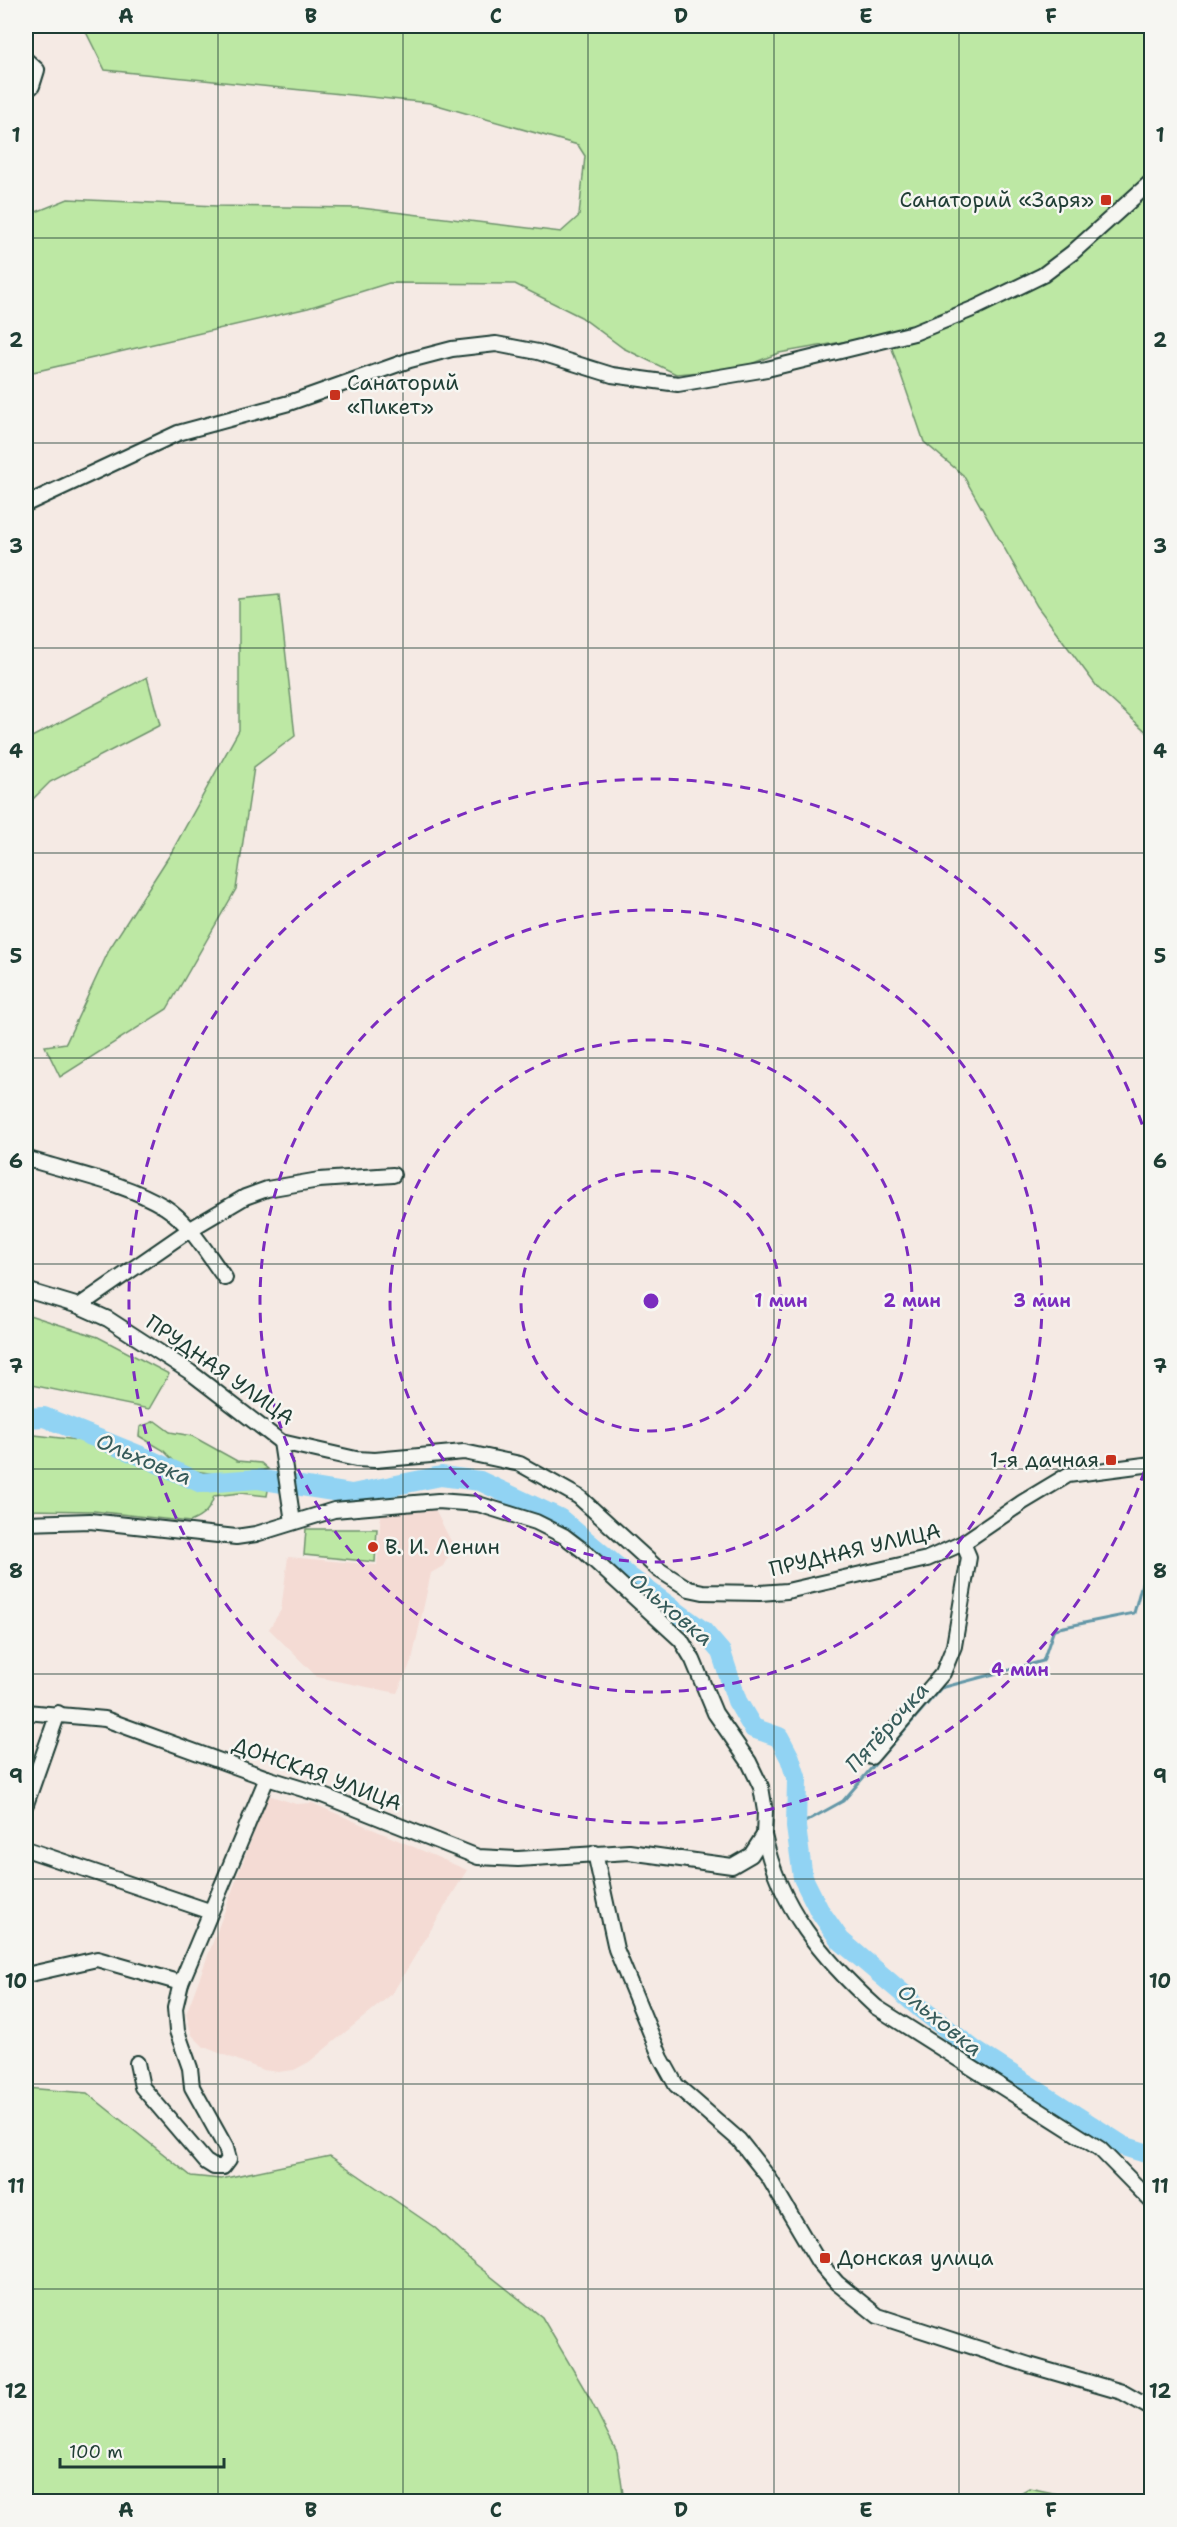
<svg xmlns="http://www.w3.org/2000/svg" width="1177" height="2527" font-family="'Shantell Sans',sans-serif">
  <rect width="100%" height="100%" fill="#f5eae4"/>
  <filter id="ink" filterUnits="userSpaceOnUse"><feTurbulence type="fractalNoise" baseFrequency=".0167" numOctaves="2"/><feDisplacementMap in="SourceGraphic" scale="12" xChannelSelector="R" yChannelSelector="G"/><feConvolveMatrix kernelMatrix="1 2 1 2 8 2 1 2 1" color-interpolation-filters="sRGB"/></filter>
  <g filter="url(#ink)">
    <g fill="#f4dbd4">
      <path d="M433 1506 454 1547 443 1566 431 1573 412 1660 397 1693 317 1677 269 1629 281 1610 288 1557 377 1565 381 1511Z"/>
      <path d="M268 1795 296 1804 312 1803 467 1870 392 1994 309 2062 294 2070 278 2072 263 2070 204 2047 192 2035 186 2014Z"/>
    </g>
    <g fill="#bde8a4" stroke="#6e926c" stroke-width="1.5">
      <path d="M83 26H1151V736L1098 688 1037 606 963 475 924 442 887 334 779 353 738 369 676 374 623 348 581 317 515 284 389 283 308 308 29 373 26 378V216L68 199 217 206 361 208 561 232 579 216 585 156 578 145 430 103 105 70Z"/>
      <path d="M279 595 295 736 254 767 236 889 167 1009 60 1077 45 1046 66 1043 110 948 171 853 239 730V599Z"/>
      <path d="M147 677 160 725 50 782 26 806V740Z"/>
      <path d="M26 1314 98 1337 169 1374 149 1409 26 1384Z"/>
      <path d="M155 1421 170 1432 192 1436 237 1461 261 1463 268 1469 229 1476 195 1471 175 1462 163 1450 139 1436 140 1427Z"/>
      <path d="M26 1434 86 1441 192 1487 269 1485 267 1496 240 1493 214 1496C210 1510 204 1516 190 1522L94 1511 26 1510Z"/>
      <path d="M306 1529H377L375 1562 304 1555Z"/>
      <path d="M26 2088 87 2093 191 2176 221 2179 330 2156 434 2227 474 2263 542 2317 588 2395 617 2452 624 2501H26Z"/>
      <path d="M1029 2488 1092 2501H1011L1015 2496Z"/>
    </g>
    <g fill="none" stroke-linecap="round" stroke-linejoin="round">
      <path stroke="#6397a7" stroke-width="3" d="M796 1827 843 1801 941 1688 1043 1661 1054 1629 1134 1613 1152 1546"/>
      <path stroke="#91d3f3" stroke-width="20" d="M26 1418 44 1417 146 1458 201 1483 258 1479 352 1494 441 1476 480 1481 559 1518 628 1576 703 1631 721 1652 737 1701 753 1728 779 1737 790 1758 797 1780 796 1827 803 1878 819 1910 840 1940 920 2008 974 2050 1123 2146 1152 2155"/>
      <g stroke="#1f3d34" stroke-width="18">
        <g id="minor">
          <path d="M26 60 37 70 32 86 26 91"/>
          <path d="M26 504 178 433 289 403 410 360 452 349 496 344 538 352 612 375 678 384 767 369 914 333 975 308 1043 275 1072 253 1152 181"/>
          <path d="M26 1158C71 1173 124 1182 165 1207 190 1223 207 1254 225 1278"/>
          <path d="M26 1290 79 1306 108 1319 190 1372 281 1442 356 1459 375 1460 464 1452 520 1464 579 1497 659 1570 689 1589 703 1592 760 1593 787 1591 927 1559 963 1543 1023 1502 1068 1475 1152 1464"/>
          <path d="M79 1306 189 1230 245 1197 267 1189 319 1180 393 1175"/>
          <path d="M281 1442 293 1522"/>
          <path d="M26 1523 90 1521 236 1537 256 1534 334 1510 438 1501 478 1504 536 1522 564 1536 585 1552 681 1640 693 1660 715 1713 749 1762 761 1787 765 1811 764 1835 751 1855 732 1866 629 1852 518 1859 478 1857 322 1795 267 1778 105 1719 26 1712"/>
          <path d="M871 1757 943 1673 954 1646 969 1557 963 1543"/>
          <path d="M26 1804 58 1713"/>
          <path d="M764 1835C779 1907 822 1958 876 2007L1100 2149 1152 2202"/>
          <path d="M26 1849 209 1911"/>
          <path d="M595 1853 616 1949 661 2058 676 2085 739 2140 769 2178 818 2261 837 2283 878 2316 1029 2365 1122 2392 1152 2409"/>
          <path d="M26 1975 97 1959 181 1983"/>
          <path d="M137 2063 142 2087 206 2162 214 2167H223L229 2159 226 2148 192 2087 190 2068 177 2031 175 2008 181 1983 267 1778"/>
        </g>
      </g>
      <use href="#minor" stroke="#f6f6f2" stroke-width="14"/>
    </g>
  </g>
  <path fill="none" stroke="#1f3d34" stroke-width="1.5" stroke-opacity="0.55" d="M218 26V2502M403 26V2502M588 26V2502M774 26V2502M959 26V2502M26 238H1152M26 443H1152M26 648H1152M26 853H1152M26 1058H1152M26 1264H1152M26 1469H1152M26 1674H1152M26 1879H1152M26 2084H1152M26 2289H1152"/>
  <g fill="none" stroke="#7b2cbf" stroke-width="3" stroke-dasharray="10 8">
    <circle cx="651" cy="1301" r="130"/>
    <circle cx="651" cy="1301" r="261"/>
    <circle cx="651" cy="1301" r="391"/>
    <path d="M1150 1454A522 522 0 1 1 1150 1148"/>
  </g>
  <g fill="#c8321e" stroke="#f6f6f2" stroke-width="2">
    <rect x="1100" y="194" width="12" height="12" rx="3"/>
    <rect x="329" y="389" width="12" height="12" rx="3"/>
    <rect x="1105" y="1454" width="12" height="12" rx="3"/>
    <circle cx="373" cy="1547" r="6"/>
    <rect x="819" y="2252" width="12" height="12" rx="3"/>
  </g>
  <g text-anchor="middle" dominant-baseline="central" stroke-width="5" stroke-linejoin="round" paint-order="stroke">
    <g font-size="21" fill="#1f3d34" stroke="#f6f6f2" text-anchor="start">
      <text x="1094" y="200" text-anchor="end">Санаторий «Заря»</text>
      <text x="347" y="383">Санаторий<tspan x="347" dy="24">«Пикет»</tspan></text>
      <text x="1099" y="1460" text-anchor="end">1-я дачная</text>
      <text x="385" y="1547">В. И. Ленин</text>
      <text x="837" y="2258">Донская улица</text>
    </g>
    <g font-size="21" fill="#1f3d34" stroke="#f6f6f2">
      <text transform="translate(220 1370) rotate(35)">ПРУДНАЯ УЛИЦА</text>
      <text transform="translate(855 1550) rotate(-13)">ПРУДНАЯ УЛИЦА</text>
      <text transform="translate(317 1774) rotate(20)">ДОНСКАЯ УЛИЦА</text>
    </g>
    <g font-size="22" font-style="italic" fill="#365b5a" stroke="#f6f6f2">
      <text transform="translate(144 1459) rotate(23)">Ольховка</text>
      <text transform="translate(671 1609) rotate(40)">Ольховка</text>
      <text transform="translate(887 1727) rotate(-48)">Пятёрочка</text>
      <text transform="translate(940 2020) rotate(39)">Ольховка</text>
    </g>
  </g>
  <circle cx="651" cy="1301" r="9" fill="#7b2cbf" stroke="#f6f6f2" stroke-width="3"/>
  <g font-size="18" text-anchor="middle" font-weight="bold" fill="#7b2cbf" stroke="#f6f6f2" stroke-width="5" stroke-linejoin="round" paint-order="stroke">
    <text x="781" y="1307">1 мин</text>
    <text x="912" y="1307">2 мин</text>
    <text x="1042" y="1307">3 мин</text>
    <text x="1020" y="1676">4 мин</text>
  </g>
  <rect width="1177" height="2527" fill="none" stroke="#f6f6f2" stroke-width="66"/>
  <path d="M60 2458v9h164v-9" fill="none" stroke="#1f3d34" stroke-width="3"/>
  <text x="69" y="2458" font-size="18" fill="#1f3d34" stroke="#f6f6f2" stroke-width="4.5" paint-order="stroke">100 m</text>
  <rect x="33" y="33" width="1111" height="2461" fill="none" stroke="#1f3d34" stroke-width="2"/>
  <g font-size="20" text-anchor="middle" font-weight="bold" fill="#1f3d34">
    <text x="126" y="23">A</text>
    <text x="311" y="23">B</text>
    <text x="496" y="23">C</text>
    <text x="681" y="23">D</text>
    <text x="866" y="23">E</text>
    <text x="1051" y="23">F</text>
    <text x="16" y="142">1</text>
    <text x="1160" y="142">1</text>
    <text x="16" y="347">2</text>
    <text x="1160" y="347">2</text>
    <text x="16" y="553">3</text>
    <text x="1160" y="553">3</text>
    <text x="16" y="758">4</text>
    <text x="1160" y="758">4</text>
    <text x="16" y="963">5</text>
    <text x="1160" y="963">5</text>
    <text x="16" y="1168">6</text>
    <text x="1160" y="1168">6</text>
    <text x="16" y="1373">7</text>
    <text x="1160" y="1373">7</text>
    <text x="16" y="1578">8</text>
    <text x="1160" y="1578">8</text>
    <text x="16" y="1783">9</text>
    <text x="1160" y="1783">9</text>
    <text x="16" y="1988">10</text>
    <text x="1160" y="1988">10</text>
    <text x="16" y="2193">11</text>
    <text x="1160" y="2193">11</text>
    <text x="16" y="2398">12</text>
    <text x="1160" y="2398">12</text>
    <text x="126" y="2517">A</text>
    <text x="311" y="2517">B</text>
    <text x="496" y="2517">C</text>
    <text x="681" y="2517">D</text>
    <text x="866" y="2517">E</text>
    <text x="1051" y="2517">F</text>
  </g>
</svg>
